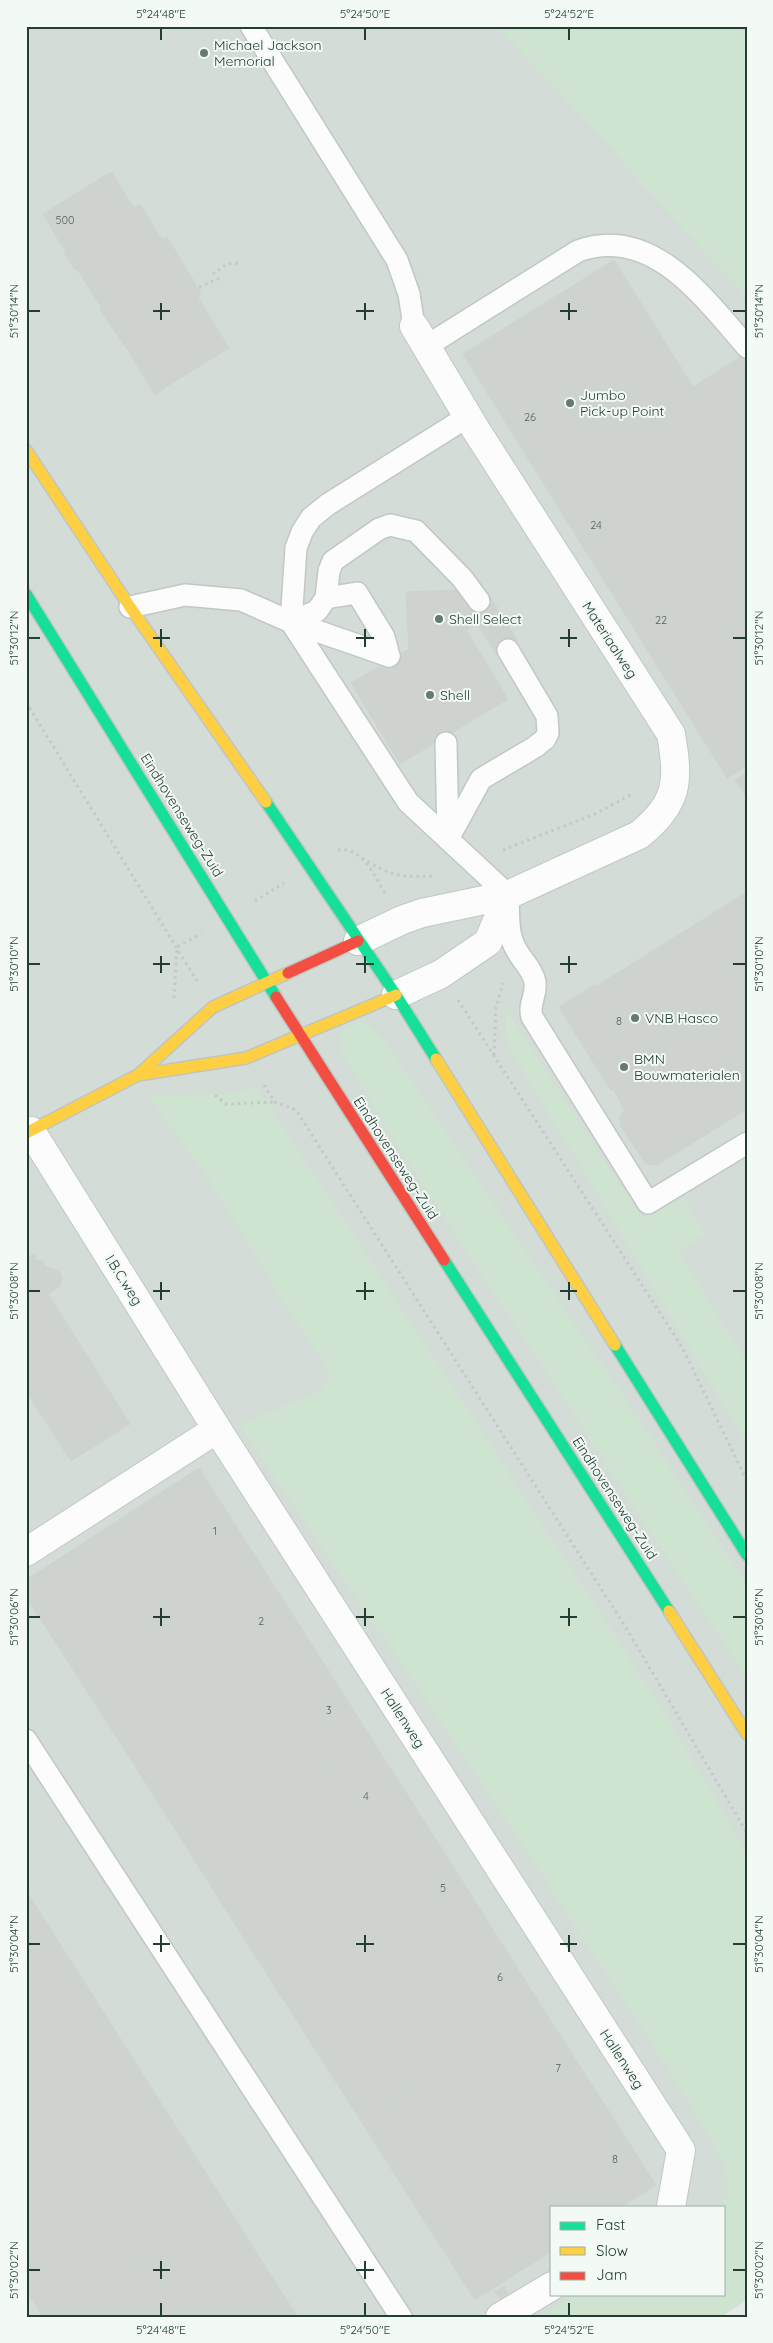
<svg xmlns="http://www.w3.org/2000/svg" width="773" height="2343" font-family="Quicksand,sans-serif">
  <rect width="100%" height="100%" fill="#e5eae7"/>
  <path fill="#d3dcd6" d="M26 26H666L747 112V2205L724 2207H552V2294H600L564 2317H26Z"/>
  <g fill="#cee3d0">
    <path d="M497 26H747V297L640 183 618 155Z"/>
    <path d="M505 1008 642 1218 684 1197 705 1235 678 1250 747 1363V1444L507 1044Z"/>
    <path d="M356 1021 367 1024 384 1039 654 1442 747 1586V1679L384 1125 340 1049 339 1038 342 1029Z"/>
    <path d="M254 1087 267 1102 660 1705 747 1852V2300L721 2317H540L575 2294H724V2207H715L728 2195 726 2169 706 2131 677 2083 483 1784 239 1425 322 1390 329 1380V1368L299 1327 206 1175 148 1096 234 1094Z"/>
  </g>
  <g fill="#ced3d0" stroke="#ced3d0">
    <path d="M111 172 134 208 140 204 162 240 167 237 201 293 198 298 229 348 172 383 155 395 124 344 122 346V342L100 310 102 308 77 269 75 270 64 252 66 251 56 236 71 226 62 212 47 220 43 214Z"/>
    <path d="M62 212 71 226 56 236 47 220Z"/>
    <path d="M614 260 693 387 742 356 747 363V766L727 778 463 354Z"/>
    <path d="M458 590 471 610 491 598 518 641 497 655 477 623 462 633 463 647 409 649 406 592Z"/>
    <path d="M466 630 508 699 400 764 351 683 409 649 463 647 462 633Z"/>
    <path d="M747 772V798L735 780Z"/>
    <path d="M747 892V1109L657 1165 646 1164 620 1125V1116L625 1110 613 1089 611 1091 559 1007 594 985 595 987Z"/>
    <path d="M33 1254 36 1256 35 1260 43 1261 45 1267 56 1270 61 1274 62 1280 59 1287 48 1294 130 1424 71 1461 26 1391V1259Z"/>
    <path d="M199 1468 257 1559 76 1674 26 1597V1580Z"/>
    <path d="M257 1559 314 1648 133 1763 76 1674Z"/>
    <path d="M314 1648 371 1738 190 1853 133 1763Z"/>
    <path d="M371 1738 428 1827 247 1943 190 1853Z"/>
    <path d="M428 1827 485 1917 304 2032 247 1943Z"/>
    <path d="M26 1891 56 1938 26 1957Z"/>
    <path d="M485 1917 542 2007 361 2121 304 2032Z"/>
    <path d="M56 1938 113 2027 26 2083V1957Z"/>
    <path d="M542 2007 599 2096 418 2211 361 2121Z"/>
    <path d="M113 2027 154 2092 141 2100 149 2113 162 2105 170 2117 26 2209V2083Z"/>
    <path d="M154 2092 162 2105 149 2113 141 2100Z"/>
    <path d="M599 2096 656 2185 621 2207H552V2251L475 2300 418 2211Z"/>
    <path d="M170 2117 227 2206 54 2317H43L26 2290V2209Z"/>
    <path d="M227 2206 284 2296 251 2317H54Z"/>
    <path d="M504 2286 508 2293 500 2298 495 2292Z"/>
    <path d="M284 2296 298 2317H251Z"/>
  </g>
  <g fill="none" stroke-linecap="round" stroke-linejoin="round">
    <g stroke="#c2c7c4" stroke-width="24">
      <g id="lane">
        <path d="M251 26 397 260 409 294 414 326"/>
        <path d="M425 347 578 251C652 224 704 298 747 347"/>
        <path d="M467 417 327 505 311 518 302 532 296 548 291 622 408 802 508 895C509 911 507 930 514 945 519 958 533 969 535 982 537 995 528 1004 532 1017L648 1203 747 1143"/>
        <path d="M326 598 357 593 384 637 389 656"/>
        <path d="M130 607 185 595 241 600 291 622 389 656"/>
        <path d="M291 622 317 611 326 598 329 571 333 561 379 529 390 525 416 531 462 578 479 601"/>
        <path d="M446 743 448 836"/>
        <path d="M448 839 481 779 535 747 545 739 548 733 547 716 508 650"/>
        <path d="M26 1740 401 2317"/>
      </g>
    </g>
    <g stroke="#c2c7c4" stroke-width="30">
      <g id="street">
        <path d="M358 941 402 920 422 913 508 895 639 835C679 803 679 781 671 734L476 430 414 326"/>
        <path d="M396 995 441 974 488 942 508 895"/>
        <path d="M31 1131 217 1429 681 2150 671 2207"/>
        <path d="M26 1552 217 1429"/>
        <path d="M500 2317 552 2286"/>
      </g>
    </g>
    <g stroke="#bec6c2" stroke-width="14">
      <g id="fast">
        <path d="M26 594 276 997"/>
        <path d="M266 802 396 995 436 1059"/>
        <path d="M444 1260 669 1611"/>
        <path d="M615 1345 747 1555"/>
      </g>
    </g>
    <g stroke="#bec6c2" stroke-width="14">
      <g id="slow">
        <path d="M26 450 130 607 266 802"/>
        <path d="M436 1059 615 1345"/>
        <path d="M138 1075 246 1058 396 995"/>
        <path d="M26 1133 138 1075 213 1007 288 973"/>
        <path d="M669 1611 747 1734"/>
      </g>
    </g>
    <g stroke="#bec6c2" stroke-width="14">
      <g id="jam">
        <path d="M288 973 358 941"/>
        <path d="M276 997 444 1260"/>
      </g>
    </g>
    <g stroke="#c1cac5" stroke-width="3" stroke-dasharray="2.5 4" stroke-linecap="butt">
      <path d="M199 287 218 279 214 273 227 264 240 263"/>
      <path d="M26 702 197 981"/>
      <path d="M338 850C362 846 375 877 385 893"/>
      <path d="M503 850 597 813 632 794"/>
      <path d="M362 858C388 875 402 878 433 876"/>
      <path d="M255 901 284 883"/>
      <path d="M174 998 177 947 201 934"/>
      <path d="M458 1000 682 1347 747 1481"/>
      <path d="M494 1055 496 1008 503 983"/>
      <path d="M264 1085 275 1102 296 1110 628 1631 747 1833"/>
      <path d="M215 1095 226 1104 275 1102"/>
    </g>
    <use href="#lane" stroke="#fbfcfb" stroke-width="21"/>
    <use href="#street" stroke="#fbfcfb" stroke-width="28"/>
    <use href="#fast" stroke="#16e098" stroke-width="11"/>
    <use href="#slow" stroke="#ffcf43" stroke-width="11"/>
    <use href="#jam" stroke="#f24e42" stroke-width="11"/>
  </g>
  <path fill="none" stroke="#223e31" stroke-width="2" d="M161 28V40M365 28V40M569 28V40M161 303V320M365 303V320M569 303V320M28 311H40M153 311H170M356 311H374M560 311H577M733 311H746M161 629V647M365 629V647M569 629V647M28 638H40M153 638H170M356 638H374M560 638H577M733 638H746M161 956V973M365 956V973M569 956V973M28 964H40M153 964H170M356 964H374M560 964H577M733 964H746M161 1282V1300M365 1282V1300M569 1282V1300M28 1291H40M153 1291H170M356 1291H374M560 1291H577M733 1291H746M161 1608V1626M365 1608V1626M569 1608V1626M28 1617H40M153 1617H170M356 1617H374M560 1617H577M733 1617H746M161 1935V1952M365 1935V1952M569 1935V1952M28 1944H40M153 1944H170M356 1944H374M560 1944H577M733 1944H746M161 2261V2279M365 2261V2279M28 2270H40M153 2270H170M356 2270H374M733 2270H746M161 2303V2316M365 2303V2316M569 2303V2316"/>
  <g fill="#667a71" stroke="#f3f9f5" stroke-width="2">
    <circle cx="204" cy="53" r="5"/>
    <circle cx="570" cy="403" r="5"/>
    <circle cx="439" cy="619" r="5"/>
    <circle cx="430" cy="695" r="5"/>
    <circle cx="635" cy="1018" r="5"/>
    <circle cx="624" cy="1067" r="5"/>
  </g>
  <g text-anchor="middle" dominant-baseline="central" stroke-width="4" stroke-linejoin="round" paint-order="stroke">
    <g font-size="11" fill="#4e645a">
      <text x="65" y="220">500</text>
      <text x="530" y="417">26</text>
      <text x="596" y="525">24</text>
      <text x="661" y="620">22</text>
      <text x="619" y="1021">8</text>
      <text x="215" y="1531">1</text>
      <text x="261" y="1621">2</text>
      <text x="329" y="1710">3</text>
      <text x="366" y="1796">4</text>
      <text x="443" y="1888">5</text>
      <text x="500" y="1977">6</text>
      <text x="558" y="2068">7</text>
      <text x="615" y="2159">8</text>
    </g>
    <g font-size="14" fill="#223e31" stroke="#f3f9f5" text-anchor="start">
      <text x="214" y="45">Michael Jackson<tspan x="214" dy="16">Memorial</tspan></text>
      <text x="580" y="395">Jumbo<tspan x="580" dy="16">Pick-up Point</tspan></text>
      <text x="449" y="619">Shell Select</text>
      <text x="440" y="695">Shell</text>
      <text x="645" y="1018">VNB Hasco</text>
      <text x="634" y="1059">BMN<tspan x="634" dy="16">Bouwmaterialen</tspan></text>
    </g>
    <g font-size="14" fill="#223e31" stroke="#f3f9f5">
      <text transform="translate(610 640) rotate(57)">Materiaalweg</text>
      <text transform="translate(182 815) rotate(58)">Eindhovenseweg-Zuid</text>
      <text transform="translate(396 1158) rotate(57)">Eindhovenseweg-Zuid</text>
      <text transform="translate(124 1280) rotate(58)">I.B.C.weg</text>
      <text transform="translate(615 1498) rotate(57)">Eindhovenseweg-Zuid</text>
      <text transform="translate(403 1718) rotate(57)">Hallenweg</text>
      <text transform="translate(622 2059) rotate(57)">Hallenweg</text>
    </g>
  </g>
  <rect width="773" height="2343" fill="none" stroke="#f3f9f5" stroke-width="55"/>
  <rect x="550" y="2206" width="175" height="90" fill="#f3f9f5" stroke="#9faea7"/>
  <rect x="560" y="2222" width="25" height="8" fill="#16e098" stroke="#9faea7"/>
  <text x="596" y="2230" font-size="15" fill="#223e31">Fast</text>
  <rect x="560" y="2247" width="25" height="8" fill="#ffcf43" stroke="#9faea7"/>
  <text x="596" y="2256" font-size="15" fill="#223e31">Slow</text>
  <rect x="560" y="2272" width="25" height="8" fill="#f24e42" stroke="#9faea7"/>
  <text x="596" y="2280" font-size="15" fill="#223e31">Jam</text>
  <rect x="28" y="28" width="718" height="2288" fill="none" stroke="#223e31" stroke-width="2"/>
  <g font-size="12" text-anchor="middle" fill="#223e31">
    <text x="161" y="18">5°24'48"E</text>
    <text x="365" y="18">5°24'50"E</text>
    <text x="569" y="18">5°24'52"E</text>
    <text transform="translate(14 311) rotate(-90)" y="4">51°30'14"N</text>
    <text transform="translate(759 311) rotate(-90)" y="4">51°30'14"N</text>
    <text transform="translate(14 638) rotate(-90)" y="4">51°30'12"N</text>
    <text transform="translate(759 638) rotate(-90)" y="4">51°30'12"N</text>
    <text transform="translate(14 964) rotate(-90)" y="4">51°30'10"N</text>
    <text transform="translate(759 964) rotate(-90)" y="4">51°30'10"N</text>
    <text transform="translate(14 1291) rotate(-90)" y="4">51°30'08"N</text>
    <text transform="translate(759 1291) rotate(-90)" y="4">51°30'08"N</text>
    <text transform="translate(14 1617) rotate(-90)" y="4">51°30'06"N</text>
    <text transform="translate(759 1617) rotate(-90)" y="4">51°30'06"N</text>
    <text transform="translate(14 1944) rotate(-90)" y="4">51°30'04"N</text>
    <text transform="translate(759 1944) rotate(-90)" y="4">51°30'04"N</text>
    <text transform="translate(14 2270) rotate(-90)" y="4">51°30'02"N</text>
    <text transform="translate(759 2270) rotate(-90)" y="4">51°30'02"N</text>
    <text x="161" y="2334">5°24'48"E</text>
    <text x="365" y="2334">5°24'50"E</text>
    <text x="569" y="2334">5°24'52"E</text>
  </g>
</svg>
